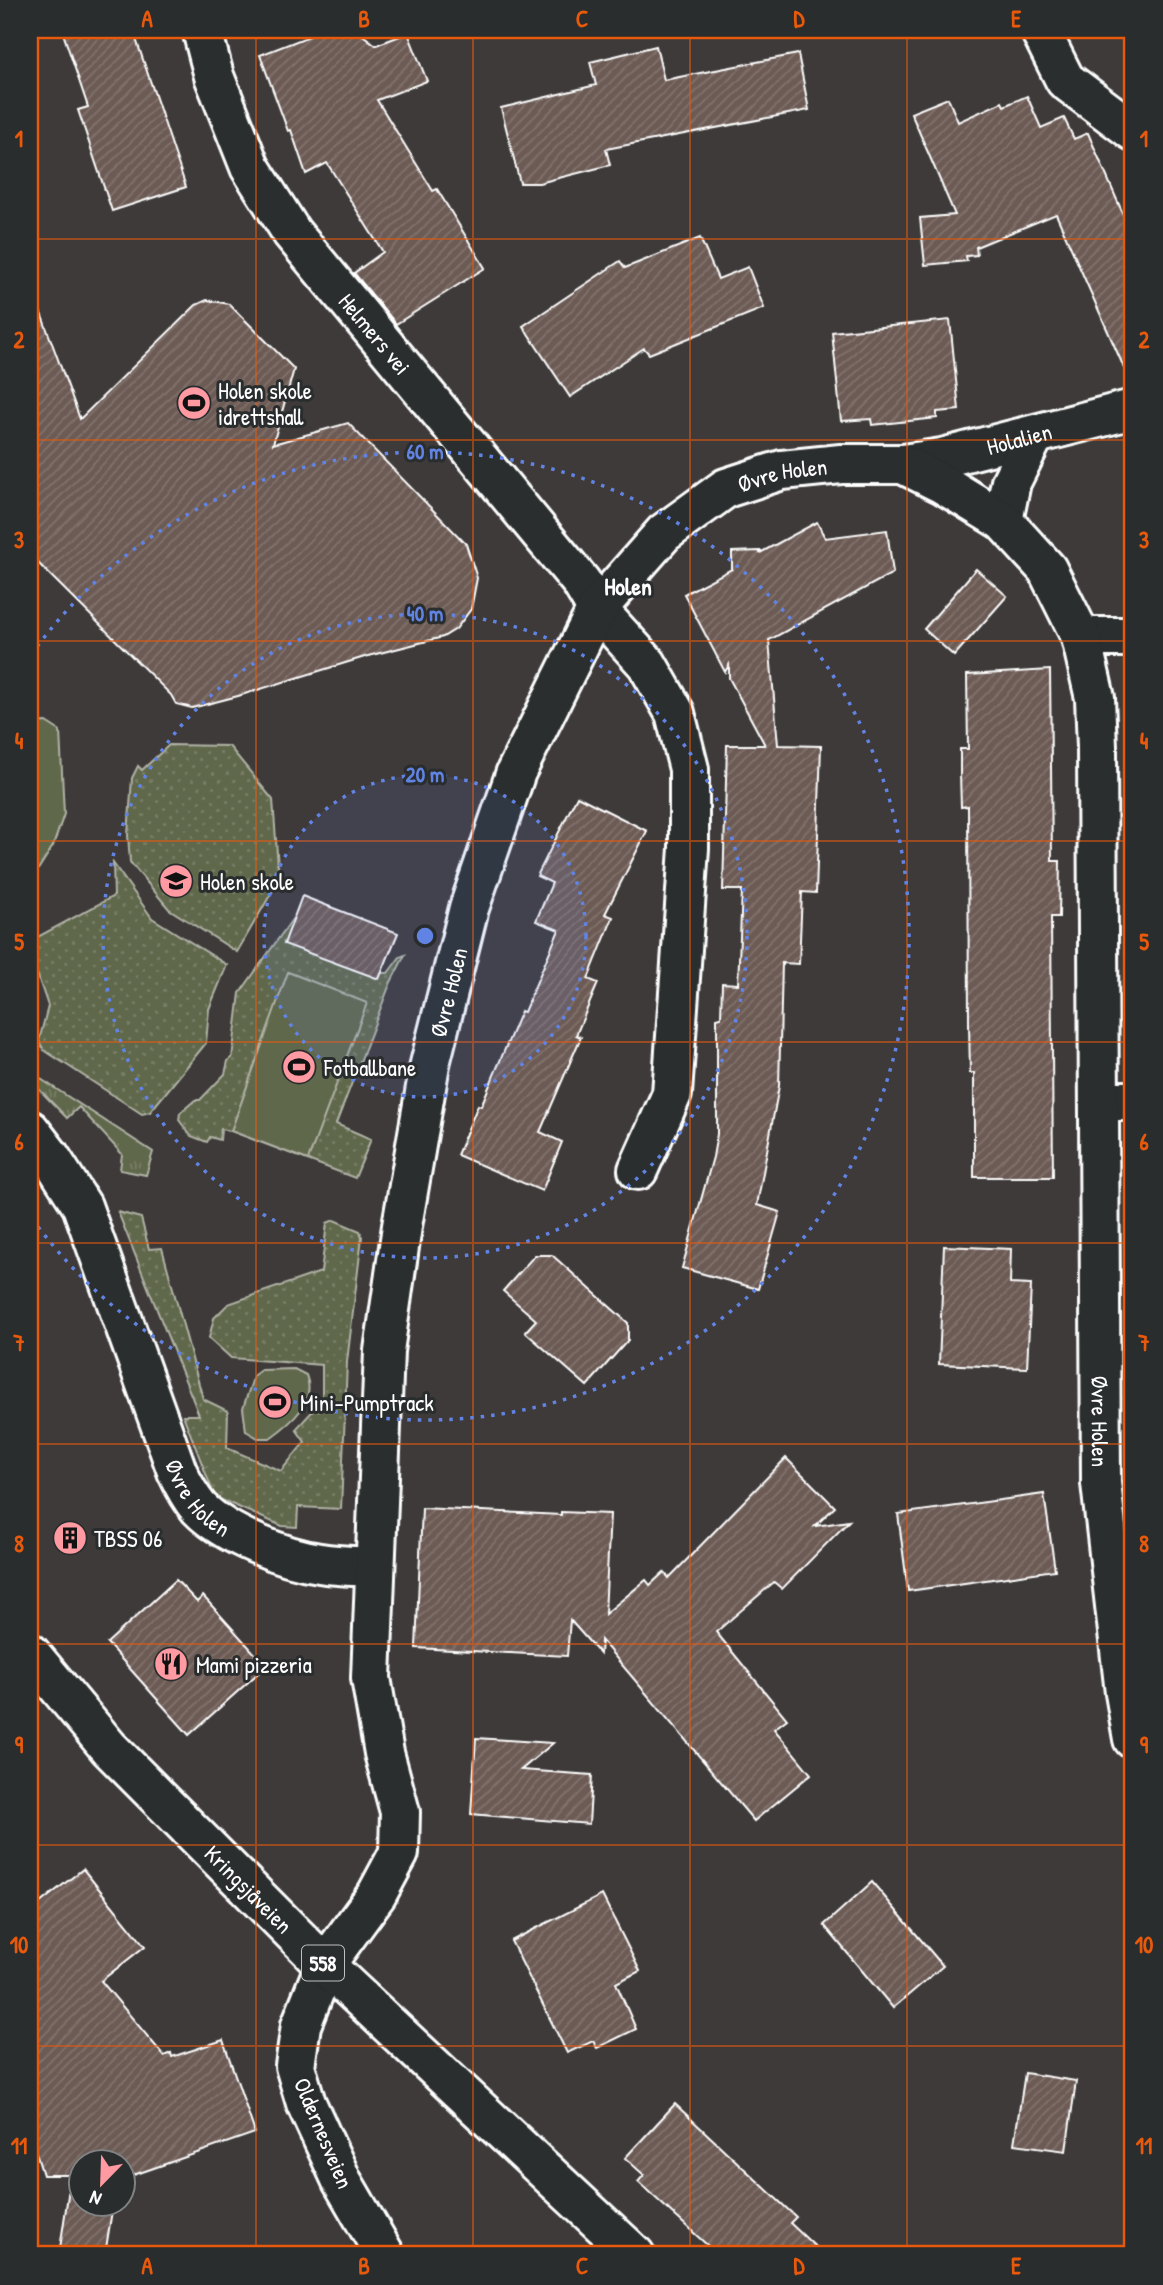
<svg xmlns="http://www.w3.org/2000/svg" width="1163" height="2285" font-family="'Patrick Hand',sans-serif">
  <defs>
    <pattern id="grass-tufts" width="24" height="20" patternUnits="userSpaceOnUse" patternTransform="scale(1.75)"><rect width="24" height="20" fill="#61674c"/><path d="M3 7l-1-3M5 7V3M7 7l1-3M15 17l-1-3M17 17v-4M19 17l1-3" fill="none" stroke="#797e67"/></pattern>
    <pattern id="park-dots" width="8" height="8" patternUnits="userSpaceOnUse" patternTransform="scale(1.75)"><rect width="8" height="8" fill="#61674c"/><path d="M2 2h.1M6 6h.1" fill="none" stroke="#797e67" stroke-width="1.8" stroke-linecap="round"/></pattern>
    <pattern id="building-hatch" width="6" height="6" patternUnits="userSpaceOnUse" patternTransform="scale(1.75)"><rect width="6" height="6" fill="#6c5a54"/><path d="M-1 1l2-2M0 6l6-6M5 7l2-2" fill="none" stroke="#82736e"/></pattern>
  </defs>
  <rect width="100%" height="100%" fill="#3e3a39"/>
  <filter id="ink" filterUnits="userSpaceOnUse"><feTurbulence type="fractalNoise" baseFrequency=".0143" numOctaves="2"/><feDisplacementMap in="SourceGraphic" scale="14" xChannelSelector="R" yChannelSelector="G"/><feConvolveMatrix kernelMatrix="1 2 1 2 8 2 1 2 1" color-interpolation-filters="sRGB"/></filter>
  <g filter="url(#ink)">
    <path fill="url(#grass-tufts)" stroke="#b0b3a6" stroke-width="2" d="M30 1072 153 1152 146 1175 120 1170 122 1154 79 1107 67 1118 30 1080Z"/>
    <g fill="url(#park-dots)" stroke="#b0b3a6" stroke-width="2">
      <path d="M169 745 229 746 273 800 279 880 237 952 169 909 130 862 128 835 132 778 138 766 142 770Z"/>
      <path d="M113 863 152 918 227 965 209 1009 206 1043 150 1112 142 1114 44 1050 39 1041 48 1006 30 953V941L114 896Z"/>
      <path d="M293 918 296 936 380 968 382 973H388L400 957 405 955 390 984 336 1124 371 1139 355 1178 231 1131 221 1129 220 1140 210 1137 207 1142 191 1136 179 1120 180 1113 195 1100H200L225 1074 228 1061 232 1058 240 993Z"/>
      <path d="M118 1212 141 1218 149 1249 162 1248 203 1399 228 1411 227 1448 281 1471 305 1442 296 1429 322 1401V1365L231 1358 209 1338 214 1318 228 1304 321 1272 327 1223 334 1220 360 1231 362 1237 347 1362 341 1509 298 1507 297 1527 282 1526 215 1497 183 1415H199Z"/>
    </g>
    <g fill="#61674c" stroke="#b0b3a6" stroke-width="2">
      <path d="M46 722 60 731 64 814 53 846 30 882V723Z"/>
      <path d="M288 972 367 1003 308 1160 231 1131Z"/>
      <path d="M294 1369 306 1375C317 1402 291 1423 270 1438H258L246 1431 243 1408 254 1375 261 1370Z"/>
    </g>
    <g fill="url(#building-hatch)" stroke="#fff" stroke-width="2">
      <path d="M62 30H133L186 187 112 211 78 110 88 107Z"/>
      <path d="M325 30H356L376 45 408 33 427 81 377 100 433 191 437 189 485 268 396 324 354 273 383 252 327 163 306 174 291 130 288 131 260 55Z"/>
      <path d="M656 46 664 80 798 54 809 110 606 149 610 165 539 183H520L501 108 596 85 590 62Z"/>
      <path d="M1027 96 1041 128 1064 118 1074 139 1088 133 1133 237V388L1056 214 976 247 977 255 966 256 967 261 925 265 920 218 955 215 911 113 948 98 958 122 1002 102 1004 106Z"/>
      <path d="M700 238 718 279 748 267 764 308 649 354 644 348 570 397 523 326 620 261 625 268Z"/>
      <path d="M35 297 80 419 196 305 207 300 229 304 294 369 273 444 348 423 466 544 477 578 471 609 456 629 443 637 368 656 238 696 192 708 176 704 171 695 30 555V298Z"/>
      <path d="M950 320 959 410 937 412V418L872 425 871 419 841 421 832 332Z"/>
      <path d="M817 522 825 538 887 530 893 573 769 640 778 745 821 746 816 893 802 892 799 964 782 963 779 1086 757 1205 780 1212 758 1289 682 1268 713 1157 717 1134V1018L721 1017 722 983 738 984 742 890H723L727 745H765L729 678V665L725 672 684 594 732 569V552L760 551V553Z"/>
      <path d="M976 569 1007 596 954 656 924 629Z"/>
      <path d="M1050 670 1052 861H1060L1059 917H1051L1053 1177H974V1073H970L969 1024 968 806 961 807 960 774V749H968L967 675Z"/>
      <path d="M577 796 647 831 605 914 613 917 588 979 598 983 576 1035 581 1037 540 1132 562 1142 542 1191 457 1155 478 1105 481 1106 521 1011 524 1012 559 930 536 921 552 883 537 876Z"/>
      <path d="M302 896 398 933 379 979 284 944Z"/>
      <path d="M944 1246 1011 1249 1010 1284 1031 1285 1027 1368 939 1364Z"/>
      <path d="M535 1255H552L628 1323V1340L587 1386 525 1332 536 1320 503 1291Z"/>
      <path d="M786 1458 835 1507 815 1526 849 1521 782 1589 774 1582 716 1632 787 1719 774 1729 811 1774 754 1821 601 1640 600 1654 570 1620 567 1656 416 1648 422 1508 561 1515V1512L610 1514 605 1614 646 1580 650 1585 664 1572 669 1578Z"/>
      <path d="M1044 1494 1055 1570 908 1591 898 1514Z"/>
      <path d="M176 1580 197 1602 203 1596 266 1666 189 1735 107 1643Z"/>
      <path d="M476 1738 553 1743 521 1770 592 1775 589 1824 471 1814Z"/>
      <path d="M83 1869 145 1946 101 1981 164 2056 171 2053 172 2057 223 2040 255 2133 122 2179V2162H80V2204H113L105 2255H59L71 2175H43L30 2134V1911Z"/>
      <path d="M872 1882 943 1966 893 2008 824 1925Z"/>
      <path d="M602 1895 640 1971 616 1983 636 2029 597 2048 593 2041 567 2053 511 1941Z"/>
      <path d="M1025 2073 1076 2081 1066 2151 1014 2144Z"/>
      <path d="M675 2104 796 2217 790 2223 824 2255H718L638 2182 644 2175 625 2158Z"/>
    </g>
    <g fill="none" stroke-linecap="round" stroke-linejoin="round">
      <g stroke="#fff" stroke-width="44">
        <g id="street">
          <path id="s1" d="M202 30 214 76 250 167 292 233 581 582 597 609 647 664 675 713 689 769V848L672 1094 638 1170"/>
          <path d="M1040 30 1065 80 1133 131"/>
          <path id="s2" d="M903 464 942 458 1133 409"/>
          <path d="M1003 521 1011 482 1034 436"/>
          <path d="M1081 637H1133"/>
          <path d="M1100 1101H1133"/>
          <path id="s3" d="M30 1130 50 1156 82 1206 177 1471C183 1484 190 1497 199 1508 225 1535 284 1558 320 1563 338 1566 357 1566 374 1567"/>
          <path id="s4" d="M385 2255 342 2181 306 2103 295 2066 301 2025 325 1965 377 1894 399 1853 400 1812 384 1753 371 1678 384 1351 402 1226 430 1064 469 908 516 772 597 609 664 533 726 488 782 470 841 464H903L943 484 1003 521 1047 569 1081 637 1095 698 1097 747 1101 1483 1125 1693 1133 1739"/>
        </g>
      </g>
      <g stroke="#fff" stroke-width="44">
        <g id="primary">
          <path id="s5" d="M30 1653 109 1748 325 1965 635 2255"/>
        </g>
      </g>
      <use href="#street" stroke="#2a2d2e" stroke-width="38"/>
      <use href="#primary" stroke="#2a2d2e" stroke-width="38"/>
    </g>
  </g>
  <path fill="none" stroke="#e8590c" stroke-width="2" stroke-opacity="0.55" d="M256 30V2255M473 30V2255M690 30V2255M907 30V2255M30 239H1133M30 440H1133M30 641H1133M30 841H1133M30 1042H1133M30 1243H1133M30 1444H1133M30 1644H1133M30 1845H1133M30 2046H1133"/>
  <circle cx="425" cy="936" r="161" fill="#6183e4" fill-opacity=".12"/>
  <g fill="none" stroke="#6183e4" stroke-width="3.5" stroke-dasharray="3.5 7">
    <circle cx="425" cy="936" r="161"/>
    <circle cx="425" cy="936" r="322"/>
    <path d="M31 655A484 484 0 1 1 31 1217"/>
  </g>
  <defs>
    <g id="stadium-disc" transform="scale(1.75)"><circle r="9.5" fill="#ff9aa2" stroke="#2a2d2e"/><path d="M0-5a6.5 5 0 1 0 0 10a6.5 5 0 1 0 0-10ZM-3.5-1.8h7v3.6h-7Z" fill="#111"/></g>
    <g id="school-disc" transform="scale(1.75)"><circle r="9.5" fill="#ff9aa2" stroke="#2a2d2e"/><path d="M0-5L7-2L0 1L-7-2ZM-4 1L0 2.5L4 1V4Q0 6-4 4Z" fill="#111"/></g>
    <g id="building-disc" transform="scale(1.75)"><circle r="9.5" fill="#ff9aa2" stroke="#2a2d2e"/><path d="M-4-6H4V6H1V3H-1V6H-4ZM-2.5-4.3h1.7v1.8h-1.7ZM.8-4.3h1.7v1.8H.8ZM-2.5-1h1.7V.8h-1.7ZM.8-1h1.7V.8H.8Z" fill="#111"/></g>
    <g id="restaurant-disc" transform="scale(1.75)"><circle r="9.5" fill="#ff9aa2" stroke="#2a2d2e"/><path d="M-5-6h1v4h1v-4h1v4h1v-4h1v5L-1.5 .5V6h-2V.5L-5-1ZM5-6V6H3V1.5H1.5Q1.5-4 5-6Z" fill="#111"/></g>
  </defs>
  <g fill-rule="evenodd">
    <use href="#stadium-disc" x="194" y="403"/>
    <use href="#school-disc" x="176" y="881"/>
    <use href="#stadium-disc" x="299" y="1067"/>
    <use href="#stadium-disc" x="275" y="1402"/>
    <use href="#building-disc" x="70" y="1538"/>
    <use href="#restaurant-disc" x="171" y="1664"/>
  </g>
  <g text-anchor="middle" dominant-baseline="central" stroke-width="6" stroke-linejoin="round" paint-order="stroke">
    <rect fill="#2a2d2e" stroke="#bfc0c0" stroke-width="2" x="302" y="1945.5" width="42" height="35" rx="5"/>
    <g font-size="21" font-weight="bold" fill="#fff">
      <text x="323" y="1963">558</text>
    </g>
    <g font-size="23" fill="#fff" stroke="#2a2d2e">
      <text stroke="none"><textPath href="#s1" startOffset="354">Helmers vei</textPath></text>
      <text stroke="none"><textPath href="#s2" startOffset="119">Holalien</textPath></text>
      <text stroke="none"><textPath href="#s4" startOffset="1970">Øvre Holen</textPath></text>
      <text stroke="none"><textPath href="#s4" startOffset="1321">Øvre Holen</textPath></text>
      <text stroke="none"><textPath href="#s4" startOffset="3134">Øvre Holen</textPath></text>
      <text stroke="none"><textPath href="#s3" startOffset="408">Øvre Holen</textPath></text>
      <text stroke="none"><textPath href="#s5" startOffset="322">Kringsjåveien</textPath></text>
      <text transform="translate(324 2133) rotate(67)">Oldernesveien</text>
    </g>
    <g font-size="23" fill="#fff" stroke="#2a2d2e" text-anchor="start">
      <text x="218" y="390">Holen skole<tspan x="218" dy="26">idrettshall</tspan></text>
      <text x="200" y="881">Holen skole</text>
      <text x="324" y="1067">Fotballbane</text>
      <text x="300" y="1402">Mini-Pumptrack</text>
      <text x="94" y="1538">TBSS 06</text>
      <text x="196" y="1664">Mami pizzeria</text>
    </g>
    <g font-size="24" font-weight="bold" fill="#fff" stroke="#2a2d2e">
      <text x="628" y="586">Holen</text>
    </g>
  </g>
  <circle cx="425" cy="936" r="10" fill="#6183e4" stroke="#2a2d2e" stroke-width="3.5"/>
  <g font-size="21" text-anchor="middle" font-weight="bold" fill="#6183e4" stroke="#2a2d2e" stroke-width="6" stroke-linejoin="round" paint-order="stroke">
    <text x="425" y="459">60 m</text>
    <text x="425" y="621">40 m</text>
    <text x="425" y="782">20 m</text>
  </g>
  <rect width="1163" height="2285" fill="none" stroke="#2a2d2e" stroke-width="77"/>
  <g transform="translate(102 2183) rotate(203)"><circle r="33" fill="#2a2d2e" stroke="#7f8182" stroke-width="2"/>
  <path d="M0-5L12 26L0 18L-12 26Z" fill="#ff9aa2"/>
  <text y="-10" font-size="19" font-weight="bold" text-anchor="middle" fill="#ffffff">N</text>
  </g>
  <rect x="38" y="38" width="1086" height="2208" fill="none" stroke="#e8590c" stroke-width="2.5"/>
  <g font-size="23" text-anchor="middle" font-weight="bold" fill="#e8590c">
    <text x="147" y="27">A</text>
    <text x="364" y="27">B</text>
    <text x="582" y="27">C</text>
    <text x="799" y="27">D</text>
    <text x="1016" y="27">E</text>
    <text x="19" y="147">1</text>
    <text x="1144" y="147">1</text>
    <text x="19" y="348">2</text>
    <text x="1144" y="348">2</text>
    <text x="19" y="548">3</text>
    <text x="1144" y="548">3</text>
    <text x="19" y="749">4</text>
    <text x="1144" y="749">4</text>
    <text x="19" y="950">5</text>
    <text x="1144" y="950">5</text>
    <text x="19" y="1150">6</text>
    <text x="1144" y="1150">6</text>
    <text x="19" y="1351">7</text>
    <text x="1144" y="1351">7</text>
    <text x="19" y="1552">8</text>
    <text x="1144" y="1552">8</text>
    <text x="19" y="1753">9</text>
    <text x="1144" y="1753">9</text>
    <text x="19" y="1953">10</text>
    <text x="1144" y="1953">10</text>
    <text x="19" y="2154">11</text>
    <text x="1144" y="2154">11</text>
    <text x="147" y="2274">A</text>
    <text x="364" y="2274">B</text>
    <text x="582" y="2274">C</text>
    <text x="799" y="2274">D</text>
    <text x="1016" y="2274">E</text>
  </g>
</svg>
